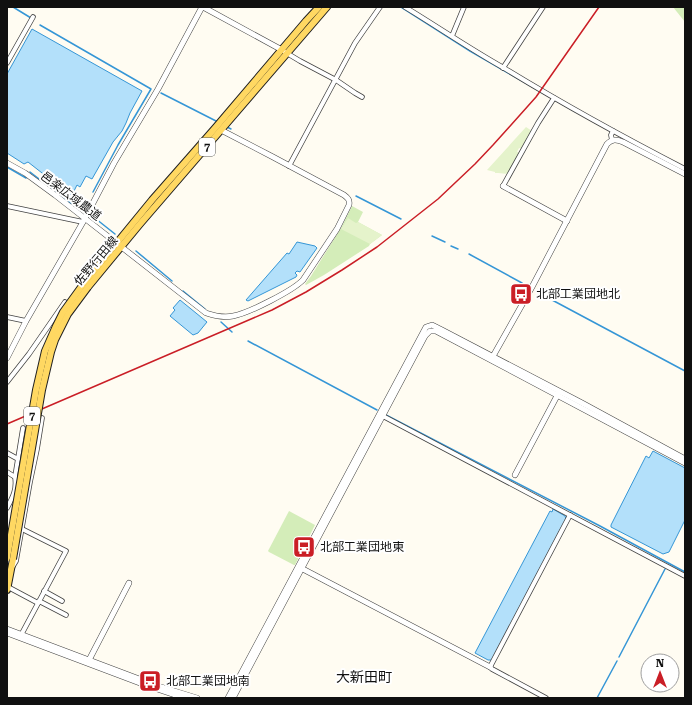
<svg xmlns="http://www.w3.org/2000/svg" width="692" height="705" font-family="'Roboto Serif','Noto Sans JP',serif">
  <rect width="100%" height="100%" fill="#fffcf2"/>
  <g fill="#d4edb9">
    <path d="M673 7H685V22Z"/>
    <path d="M352 206 363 212 358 222 382 235 370 244 369 246 324 275 306 285 305 284 311 276 341 228Z"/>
    <path d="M289 511 315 525 295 565H294L269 552 268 551Z"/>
  </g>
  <g fill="#e5f3cb">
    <path d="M526 127 532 131 522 149 519 148 517 152 520 153 508 174 498 173H495V172L487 170Z"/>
    <path d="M348 218 356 223 358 222 382 235 370 244 341 229Z"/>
  </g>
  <g fill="#b3e0fa" stroke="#3596d6">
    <path d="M32 29 142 91 130 113 126 123 122 131 113 142 92 179 86 176 80 187 77 185 72 195 65 191 28 162 24 164 7 153V74Z"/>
    <path d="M297 242 315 246 317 248 300 272 297 271 295 273 297 275 296 277 248 301 246 300 287 253 289 254Z"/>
    <path d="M180 300 207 322 198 333 193 335 170 316 175 310 173 308Z"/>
    <path d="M653 451 685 468V520L669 552 663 554 611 527V525L646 456 649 458Z"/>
    <path d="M553 509 565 516 566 519 492 660H488L475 653 550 511 552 512Z"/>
  </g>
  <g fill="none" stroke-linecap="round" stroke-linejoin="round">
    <g stroke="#3596d6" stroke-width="1.5">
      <path d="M13 7 31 18"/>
      <path d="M401 7 470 51 576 112"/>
      <path d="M40 25 151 89 118 145 93 192"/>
      <path d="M161 93 218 122"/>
      <path d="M227 127 231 129"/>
      <path d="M7 167 26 178"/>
      <path d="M30 172 69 202 83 210"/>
      <path d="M356 196 401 219"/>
      <path d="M91 215 115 234"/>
      <path d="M432 236 445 242"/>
      <path d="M451 246 458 249"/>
      <path d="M136 251 172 281"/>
      <path d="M469 254 522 283"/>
      <path d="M183 291 205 309"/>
      <path d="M539 293 685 371"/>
      <path d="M221 322 232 332"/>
      <path d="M248 341 377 410"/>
      <path d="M386 415 600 526 685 572"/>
      <path d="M619 657 665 569"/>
      <path d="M597 698 617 661"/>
    </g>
    <g stroke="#434343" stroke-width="5.5">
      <g id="minor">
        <path d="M405 7C438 27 470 49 504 68 563 104 623 137 685 169"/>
        <path d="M452 36 464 7"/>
        <path d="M285 52 300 61 336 80 355 93 362 97"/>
        <path d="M7 63 33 17"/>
        <path d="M503 68 543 7"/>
        <path d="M612 140 611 135 613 131"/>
        <path d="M289 166 355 43 380 7"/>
        <path d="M503 186 538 123 554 98"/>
        <path d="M7 206 83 222"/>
        <path d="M7 317 26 321"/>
        <path d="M7 382 29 354 65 302"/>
        <path d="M381 415 685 576"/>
        <path d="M7 453 18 459"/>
        <path d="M7 472 15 477C17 489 13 497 7 508"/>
        <path d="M15 477 23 428"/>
        <path d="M13 566 16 561 30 482 37 449 42 418"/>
        <path d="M8 587 38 603"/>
        <path d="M44 591 62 601"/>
        <path d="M39 601 66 615"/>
        <path d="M20 637 66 551 22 529"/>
        <path d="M546 698 492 669 490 667 570 515"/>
      </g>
    </g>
    <g stroke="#434343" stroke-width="6">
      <g id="tertiary">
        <path d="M203 7 282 50"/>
        <path d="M7 163 25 173 55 195 206 313C215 316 224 318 233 316 249 313 292 291 303 280L337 229 349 205C350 200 348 198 344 195L273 157 221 130"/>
        <path d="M503 186 567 221"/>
        <path d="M7 358 26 321 83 222 114 163 158 89 202 7"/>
        <path d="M492 358 532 287 607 144C612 139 616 139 623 142L685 174"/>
        <path d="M515 475 558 394"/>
        <path d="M299 567 490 667"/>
        <path d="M7 629 158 686 197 698"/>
        <path d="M7 633 145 685 184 698"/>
        <path d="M88 662 129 583"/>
        <path d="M228 698 426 327 432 325 442 330 582 403 685 459"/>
        <path d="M233 698 425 336 430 331H436L685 463"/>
      </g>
    </g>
    <g stroke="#212121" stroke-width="8">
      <g id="primary">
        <path d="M84 283 152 200 216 127 306 21 319 7"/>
        <path d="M88 287 140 224 327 7"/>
        <path d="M7 590 13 559"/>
      </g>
    </g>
    <use href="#minor" stroke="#fff" stroke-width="4"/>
    <use href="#tertiary" stroke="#fff" stroke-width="5"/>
    <use href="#primary" stroke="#ffd862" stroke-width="6"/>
    <path stroke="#ca1e26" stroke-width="1.5" d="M7 424 272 310 306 292 342 270 377 247 438 199 475 164 493 145 536 97 599 7"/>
    <g stroke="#212121" stroke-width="8" stroke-linecap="butt">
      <g id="primary-bridge">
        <path d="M7 558 36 390 45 351 56 326 63 312 84 283"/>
        <path d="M13 559 42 390 51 352 55 340 68 314 88 287"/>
      </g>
    </g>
    <use href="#primary-bridge" stroke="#ffd862" stroke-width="6"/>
  </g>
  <defs>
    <g id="bus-square" transform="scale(1.15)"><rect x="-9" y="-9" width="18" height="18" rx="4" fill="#ca1e26" stroke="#fff"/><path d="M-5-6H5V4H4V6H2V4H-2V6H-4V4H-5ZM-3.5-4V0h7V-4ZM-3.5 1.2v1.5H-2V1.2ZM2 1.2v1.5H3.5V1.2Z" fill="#fff"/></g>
  </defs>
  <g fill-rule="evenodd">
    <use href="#bus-square" x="521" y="294"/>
    <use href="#bus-square" x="304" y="547"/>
    <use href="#bus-square" x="150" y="681"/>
  </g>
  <g text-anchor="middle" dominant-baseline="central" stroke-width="4" stroke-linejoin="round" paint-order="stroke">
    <g fill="#fff" stroke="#585858" stroke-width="1">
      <rect x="199" y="138" width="16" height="18" rx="3"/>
      <rect x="24" y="407" width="16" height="18" rx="3"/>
    </g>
    <g font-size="11" font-weight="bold" fill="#101010">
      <text x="207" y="147">7</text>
      <text x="32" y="416">7</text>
    </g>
    <g font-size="12" fill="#101010" stroke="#fff">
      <text transform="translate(71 196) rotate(37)">邑楽広域農道</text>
      <text transform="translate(96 261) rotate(-50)">佐野行田線</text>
    </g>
    <g font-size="12" fill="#101010" stroke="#fff" text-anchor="start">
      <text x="536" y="294">北部工業団地北</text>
      <text x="320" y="547">北部工業団地東</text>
      <text x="166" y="681">北部工業団地南</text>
    </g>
    <g font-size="14" fill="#101010" stroke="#fff">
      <text x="364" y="677">大新田町</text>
    </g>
  </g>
  <rect width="692" height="705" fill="none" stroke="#101010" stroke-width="16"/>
  <g transform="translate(660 673)"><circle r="19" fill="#ffffff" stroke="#9f9f9f"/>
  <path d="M0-3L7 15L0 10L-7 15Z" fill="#ca1e26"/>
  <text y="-6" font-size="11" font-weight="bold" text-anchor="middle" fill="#101010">N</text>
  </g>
</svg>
